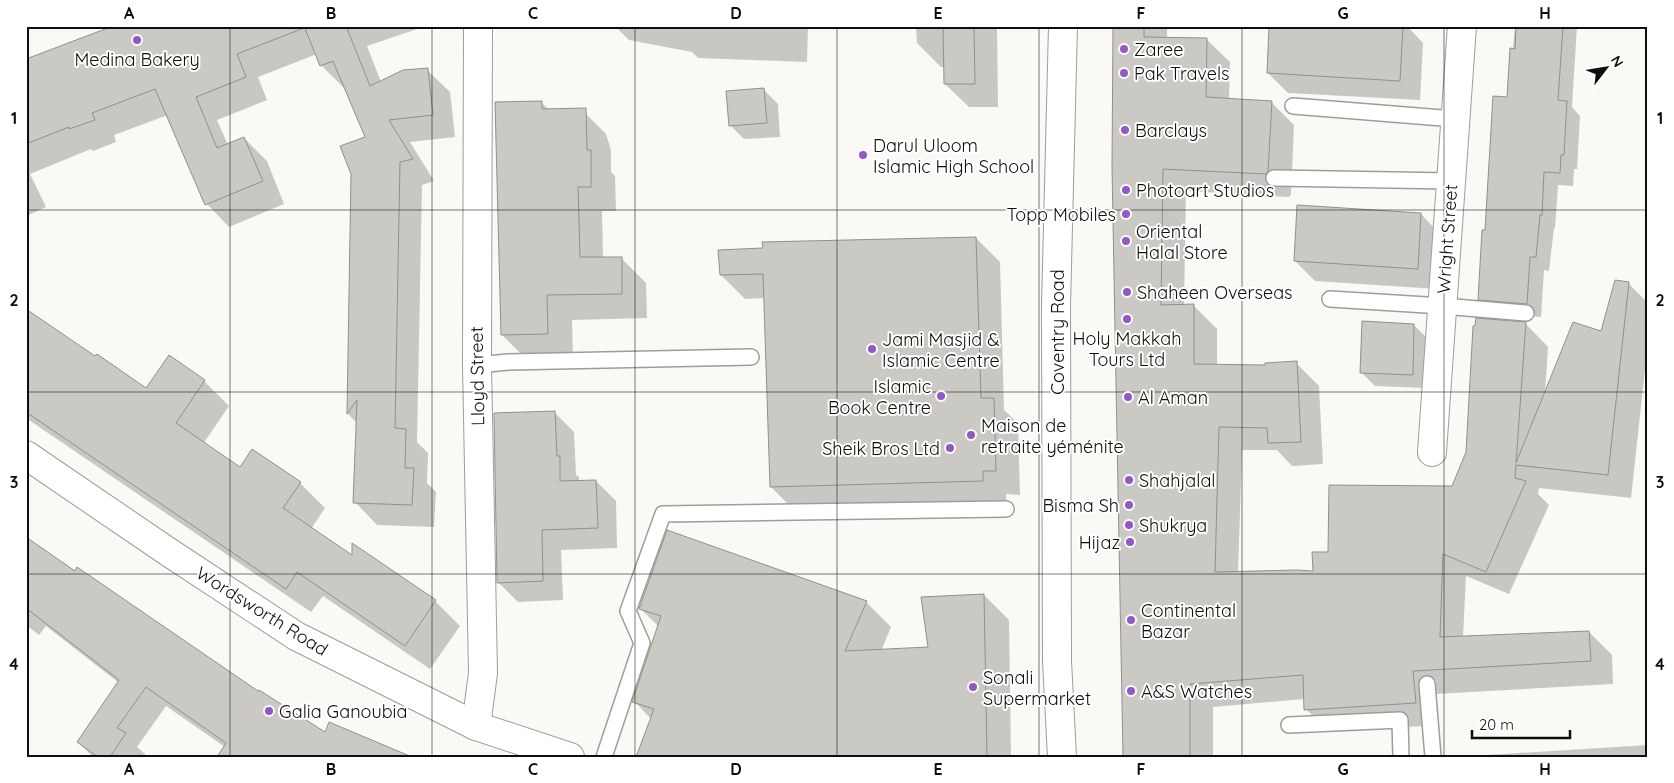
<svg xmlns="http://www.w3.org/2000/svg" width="1674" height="783" font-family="Quicksand,sans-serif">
  <rect width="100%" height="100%" fill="#fbf9f5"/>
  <g fill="#0003">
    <path d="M118 26H426L367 46 381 82 427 70 450 92 455 137 410 142 434 181 422 185 417 442 428 453 427 483 436 492 434 527 377 525 355 502 357 423 348 414 353 174 366 138 345 87 344 88 321 65 317 54 258 77 267 100 217 120 228 145 244 138 267 161 284 204 229 227 207 204 168 115 114 135 116 142 93 151 91 149 30 174 46 207 26 216V60Z"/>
    <path d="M615 26H808L807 62 698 58 692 52 629 40Z"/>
    <path d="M916 26H997L998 107H969L945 84V67H941L917 43Z"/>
    <path d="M1115 26H1167V38L1206 39 1230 62 1229 100 1271 102 1294 125 1291 194 1289 197 1186 191 1184 306H1194L1217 329V366L1266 367 1296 363 1319 386 1323 464 1292 466 1277 450H1242L1238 573H1314L1329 554 1453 488 1525 323 1548 347 1545 393 1601 333 1628 283 1648 303V342L1631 498 1539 488 1538 494 1549 505 1509 594 1466 576 1463 637 1589 632 1612 655 1613 684 1435 694 1439 725 1329 732 1306 709 1305 699 1213 707V757H1124Z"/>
    <path d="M1271 26H1407L1423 43 1420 100 1288 93 1268 73Z"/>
    <path d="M1515 26H1577L1572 107 1580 116 1577 169H1574L1573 186 1558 185 1555 228H1554L1549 271 1544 270 1541 317 1493 313 1479 299 1486 231 1508 98Z"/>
    <path d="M764 90 778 104 780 137 744 139 731 126Z"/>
    <path d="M541 102 549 110 581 109 606 134 611 150V172L615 176 616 211H602L603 258H621L646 283 647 318 572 320 573 359 527 360 502 335Z"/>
    <path d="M1421 214 1440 234 1437 289 1315 281 1295 261Z"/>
    <path d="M976 238 1000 262 1004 410 1018 423 1020 495 1006 494 1007 505 795 511 771 487 765 298 745 299 721 275Z"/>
    <path d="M26 311 147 390 204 381 229 406 203 444 240 469 300 483 325 508 311 529 353 557 435 601 460 626 430 669 323 596 311 612 26 418Z"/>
    <path d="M1414 325 1428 339 1426 388 1375 386 1361 372Z"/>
    <path d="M554 412 574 432 576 475 579 477V482L596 481 616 501 617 548 561 550 563 600 518 602 498 582Z"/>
    <path d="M26 538 75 573 258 693 326 734 410 757 225 747 166 706 137 747 145 754 143 757H93L78 742 119 683 46 626 39 635 26 625Z"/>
    <path d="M984 595 1009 620 1011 757H640L651 719 634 701 659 627 640 608 866 602 891 627 881 651 930 648Z"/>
    <path d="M1648 745V757H1454Z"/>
  </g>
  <g fill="#cbc9c4" stroke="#91908b">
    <path d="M113 26H303L304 28 237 54 246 77 196 97 217 148 244 137 263 181 205 205 155 89 92 113 95 120 69 129V127L26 144V59Z"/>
    <path d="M304 26H346L370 86 403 70 428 68 433 115 389 120 413 159 400 162 395 428 406 429 405 468H414L412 505 353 503 357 400 347 414 351 174 340 146 365 137 333 61 320 66Z"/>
    <path d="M943 26H974L975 84H944Z"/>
    <path d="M1113 26H1144V37L1207 38 1206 97 1272 101 1268 171 1266 174 1163 169 1161 305 1194 304V364L1265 365V363L1297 361 1301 442 1268 443 1267 428 1219 427 1215 572 1296 570 1313 571 1312 552H1328L1329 485 1452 486 1466 452 1473 326H1475L1476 318 1526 322 1516 463 1573 322 1601 331 1615 280 1629 282 1608 475 1516 465 1515 478 1526 481 1486 572 1443 554 1440 637 1589 631 1591 661 1413 671 1416 703 1304 710 1303 675 1190 684V757H1123L1112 167Z"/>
    <path d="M1269 26H1403L1400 81 1267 73Z"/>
    <path d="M1516 26H1563L1558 100 1567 101 1564 155H1561L1560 173 1544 172 1542 215H1540L1536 257H1530L1527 304 1478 300 1482 230H1485L1493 96 1507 97 1510 48 1515 49Z"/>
    <path d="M764 88 767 123 729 126 726 91Z"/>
    <path d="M542 101V109L586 108 587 150H591V187H578L580 257H622V294L547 295 548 334 501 335 495 102Z"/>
    <path d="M1297 205 1421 213 1418 269 1294 261Z"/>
    <path d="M976 237 981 398H994L996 471H983V481L770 487 763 274 720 275 718 250 763 248 762 242Z"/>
    <path d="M26 309 95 356 97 354 146 388 169 355 205 380 176 423 240 467 252 449 301 482 283 508 352 555V543L436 600 405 646 297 572 286 589 26 412Z"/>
    <path d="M1362 321 1414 324 1413 375 1360 373Z"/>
    <path d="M555 411 557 456H560V481L596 480 598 528 542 530 543 581 497 583 494 413Z"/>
    <path d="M667 530 867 601 845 651 928 647 921 597 984 594 987 757H636L654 709 632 702 661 616 639 609Z"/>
    <path d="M26 537 75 571 77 567 258 691 259 690 325 732 329 722 412 757H217L226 743 146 687 117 728 126 733 110 757H98L77 742 119 680 26 608Z"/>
  </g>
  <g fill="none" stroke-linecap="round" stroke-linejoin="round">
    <g stroke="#9f9d99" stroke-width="18">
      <g id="service">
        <path d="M1293 106 1455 119"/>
        <path d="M1274 178 1451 181"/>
        <path d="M1330 299 1443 306 1526 313"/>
        <path d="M477 365 508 362 751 357"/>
        <path d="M1427 684 1433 757"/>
        <path d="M1289 725 1400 720 1401 757"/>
        <path d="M604 757 642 643 628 611 663 514 1006 509"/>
      </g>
    </g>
    <g stroke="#9f9d99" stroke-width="30">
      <g id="minor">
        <path d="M1432 452 1462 26"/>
        <path d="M476 726 483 673 477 365 478 26"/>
      </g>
    </g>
    <g stroke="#9f9d99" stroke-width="30">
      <g id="tertiary">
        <path d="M26 455 167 551 296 636 476 726 570 757"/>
        <path d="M1062 757 1057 661 1056 306 1063 26"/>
      </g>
    </g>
    <use href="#service" stroke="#fff" stroke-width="15"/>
    <use href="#minor" stroke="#fff" stroke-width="28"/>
    <use href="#tertiary" stroke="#fff" stroke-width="28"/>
  </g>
  <path fill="none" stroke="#0e0e0c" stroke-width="1" stroke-opacity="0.55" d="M230 26V757M432 26V757M635 26V757M837 26V757M1039 26V757M1242 26V757M1444 26V757M26 210H1648M26 392H1648M26 574H1648"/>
  <g fill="#9356cd" stroke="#fff" stroke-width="2">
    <circle cx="137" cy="40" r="5"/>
    <circle cx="1124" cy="49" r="5"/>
    <circle cx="1124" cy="73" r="5"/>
    <circle cx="1125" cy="130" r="5"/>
    <circle cx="863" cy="155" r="5"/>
    <circle cx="1126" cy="190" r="5"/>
    <circle cx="1126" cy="214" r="5"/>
    <circle cx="1126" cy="241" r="5"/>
    <circle cx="1127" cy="292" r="5"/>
    <circle cx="1127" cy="319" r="5"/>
    <circle cx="872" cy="349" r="5"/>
    <circle cx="941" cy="396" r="5"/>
    <circle cx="1128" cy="397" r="5"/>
    <circle cx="971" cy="435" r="5"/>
    <circle cx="950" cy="448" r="5"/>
    <circle cx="1129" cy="480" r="5"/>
    <circle cx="1129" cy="505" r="5"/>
    <circle cx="1129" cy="525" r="5"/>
    <circle cx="1130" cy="542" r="5"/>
    <circle cx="1131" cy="620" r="5"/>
    <circle cx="973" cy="687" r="5"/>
    <circle cx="1131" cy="691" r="5"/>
    <circle cx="269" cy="711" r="5"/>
  </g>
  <g text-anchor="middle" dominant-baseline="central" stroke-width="4" stroke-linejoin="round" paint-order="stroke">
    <g font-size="18" fill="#0e0e0c" stroke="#fff" text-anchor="start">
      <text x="1134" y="49">Zaree</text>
      <text x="137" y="59" text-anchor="middle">Medina Bakery</text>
      <text x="1134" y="73">Pak Travels</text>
      <text x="1135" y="130">Barclays</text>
      <text x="873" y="145">Darul Uloom<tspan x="873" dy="21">Islamic High School</tspan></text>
      <text x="1136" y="190">Photoart Studios</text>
      <text x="1116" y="214" text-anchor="end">Topp Mobiles</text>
      <text x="1136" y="231">Oriental<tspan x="1136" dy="21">Halal Store</tspan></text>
      <text x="1137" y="292">Shaheen Overseas</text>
      <text x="1127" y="338" text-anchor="middle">Holy Makkah<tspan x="1127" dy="21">Tours Ltd</tspan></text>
      <text x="882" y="339">Jami Masjid &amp;<tspan x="882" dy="21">Islamic Centre</tspan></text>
      <text x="931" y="386" text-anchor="end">Islamic<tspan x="931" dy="21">Book Centre</tspan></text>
      <text x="1138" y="397">Al Aman</text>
      <text x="981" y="425">Maison de<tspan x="981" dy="21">retraite yéménite</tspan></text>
      <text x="940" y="448" text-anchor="end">Sheik Bros Ltd</text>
      <text x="1139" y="480">Shahjalal</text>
      <text x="1119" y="505" text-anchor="end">Bisma Sh</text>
      <text x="1139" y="525">Shukrya</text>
      <text x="1120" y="542" text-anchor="end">Hijaz</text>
      <text x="1141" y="610">Continental<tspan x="1141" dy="21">Bazar</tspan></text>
      <text x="983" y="677">Sonali<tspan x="983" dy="21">Supermarket</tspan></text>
      <text x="1141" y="691">A&amp;S Watches</text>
      <text x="279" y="711">Galia Ganoubia</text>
    </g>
    <g font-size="18" fill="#0e0e0c" stroke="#fff">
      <text transform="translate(1447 239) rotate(-86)">Wright Street</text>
      <text transform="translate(1057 332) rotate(-90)">Coventry Road</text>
      <text transform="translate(477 376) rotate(-91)">Lloyd Street</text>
      <text transform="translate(262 611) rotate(32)">Wordsworth Road</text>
    </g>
  </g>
  <rect width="1674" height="783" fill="none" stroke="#ffffff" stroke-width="55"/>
  <g transform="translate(1606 68) rotate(59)" stroke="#ffffff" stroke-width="4" paint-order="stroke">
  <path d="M0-4L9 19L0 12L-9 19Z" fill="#0e0e0c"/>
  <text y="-8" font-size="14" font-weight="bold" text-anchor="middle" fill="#0e0e0c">N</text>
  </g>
  <path d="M1472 730v8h98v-8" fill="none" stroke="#0e0e0c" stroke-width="2.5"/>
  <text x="1479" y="730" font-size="15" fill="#0e0e0c" stroke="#ffffff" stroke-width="4" paint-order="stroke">20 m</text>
  <rect x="28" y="28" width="1618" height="728" fill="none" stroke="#0e0e0c" stroke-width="2"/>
  <g font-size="16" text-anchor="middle" font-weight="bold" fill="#0e0e0c">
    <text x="129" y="19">A</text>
    <text x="331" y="19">B</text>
    <text x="533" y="19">C</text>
    <text x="736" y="19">D</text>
    <text x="938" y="19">E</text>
    <text x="1141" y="19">F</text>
    <text x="1343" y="19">G</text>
    <text x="1545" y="19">H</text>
    <text x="14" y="124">1</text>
    <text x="1660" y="124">1</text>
    <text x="14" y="306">2</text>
    <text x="1660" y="306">2</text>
    <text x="14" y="488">3</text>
    <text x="1660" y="488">3</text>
    <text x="14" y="670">4</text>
    <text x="1660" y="670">4</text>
    <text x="129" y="775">A</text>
    <text x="331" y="775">B</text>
    <text x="533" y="775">C</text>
    <text x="736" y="775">D</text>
    <text x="938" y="775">E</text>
    <text x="1141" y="775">F</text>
    <text x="1343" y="775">G</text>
    <text x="1545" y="775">H</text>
  </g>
</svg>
